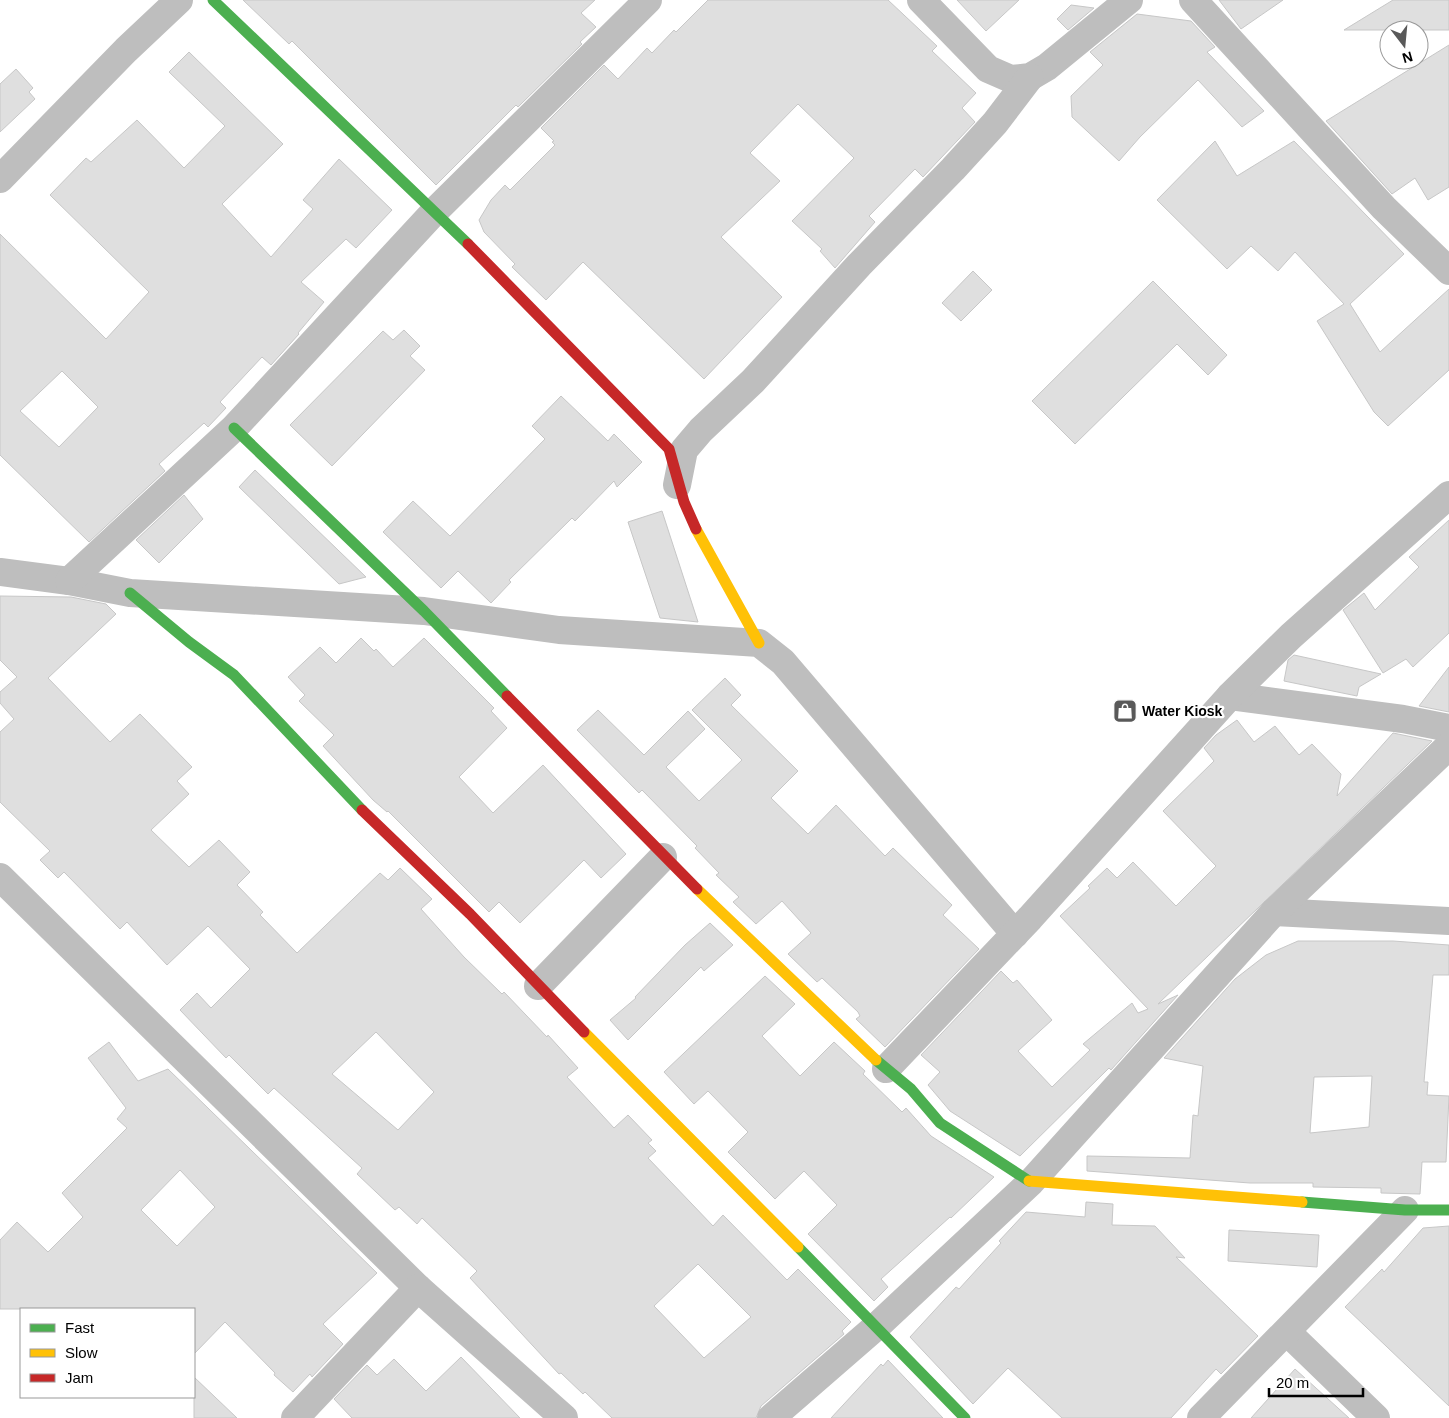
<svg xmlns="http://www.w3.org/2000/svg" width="1449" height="1418" font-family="Arial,sans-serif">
  <rect width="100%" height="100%" fill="#fff"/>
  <g fill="#dfdfdf" stroke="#c7c7c7" fill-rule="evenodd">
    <path d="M243 0H595L581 13 596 27 580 42 582 44 518 107 516 105 436 185 292 41 289 44Z"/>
    <path d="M708 0H888L937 46 932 51 976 93 962 108 975 122 923 177 915 169 869 216 875 222 835 268 820 251 822 249 792 221 854 158 798 104 750 153 780 181 721 237 782 297 704 379 583 262 546 300 512 267 515 264 484 232 479 220 491 200 505 185 510 190 555 145 552 142 554 141 541 128 604 65 618 79 647 48 652 53 674 30 676 32Z"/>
    <path d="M957 0H1019L986 31Z"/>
    <path d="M1219 0H1283L1241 29Z"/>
    <path d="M1393 0H1449V30H1344Z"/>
    <path d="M1071 5 1094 8 1068 30 1057 19Z"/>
    <path d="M1137 14 1191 21 1215 47 1207 52 1264 111 1242 127 1198 80 1140 137 1119 161 1072 117 1071 96 1103 65 1090 52Z"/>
    <path d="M1449 45V187L1428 200 1415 178 1392 194 1326 121Z"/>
    <path d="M189 52 283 144 222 204 271 257 313 209 303 200 339 159 392 210 356 248 346 239 301 282 324 302 298 333 299 334 271 365 262 357 220 402 226 408 208 427 204 423 159 464 165 471 89 542 0 455V234L106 339 149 292 50 195 86 158 91 162 137 120 184 168 225 126 169 72ZM62 371 98 407 59 447 20 411Z"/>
    <path d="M16 69 33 88 29 92 35 99 0 132V84Z"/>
    <path d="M1215 141 1237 176 1294 141 1404 254 1350 304 1380 352 1449 289V370L1388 426 1374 412 1317 321 1344 304 1295 252 1278 271 1251 246 1227 269 1157 200Z"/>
    <path d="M973 271 992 290 961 321 942 303Z"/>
    <path d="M1153 281 1227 355 1208 375 1177 344 1075 444 1032 401Z"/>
    <path d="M404 330 420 346 410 356 425 370 332 466 290 425 383 331 393 340Z"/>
    <path d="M561 396 608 441 614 434 642 462 617 487 614 481 575 521 572 518 509 580 511 582 491 603 458 571 441 588 383 532 413 501 450 536 545 439 532 426Z"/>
    <path d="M255 470 366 577 339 584 239 487Z"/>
    <path d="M184 495 203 519 159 563 136 540Z"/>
    <path d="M662 511 698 622 660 618 628 522Z"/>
    <path d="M1449 520V633L1413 667 1406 659 1383 673 1343 610 1364 593 1375 610 1419 567 1409 557Z"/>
    <path d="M0 596 71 597 106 604 116 614 48 678 110 742 140 714 192 767 177 781 189 794 151 830 189 867 219 840 250 872 237 885 263 912 260 915 297 953 380 873 388 880 400 868 432 899 421 909 464 957 502 994 504 992 547 1037 548 1035 578 1068 567 1077 614 1128 628 1115 652 1140 648 1143 656 1151 648 1158 713 1226 723 1215 787 1280 798 1269 851 1322 842 1331 844 1334 761 1406 756 1418H612L585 1392 583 1394 561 1373 559 1374 470 1278 477 1271 422 1218 417 1224 399 1207 395 1210 357 1174 362 1168 274 1088 268 1094 229 1055 226 1058 180 1010 197 993 211 1008 250 969 208 926 167 965 127 922 120 929 64 872 58 878 40 860 50 851 0 802V732L14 719 0 703V692L17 677 0 660ZM376 1032 434 1092 398 1130 332 1074ZM698 1264 751 1317 704 1358 654 1306Z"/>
    <path d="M361 638 374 651 376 649 393 667 424 638 494 708 491 711 507 728 459 777 493 813 543 765 626 854 601 878 584 860 520 923 499 902 489 912 388 811 387 812 373 800 323 746 334 735 299 701 305 695 288 677 320 647 336 663Z"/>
    <path d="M1294 655 1381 674 1359 687 1357 696 1284 681 1288 660Z"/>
    <path d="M1449 667V712L1419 706Z"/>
    <path d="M725 678 741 695 731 705 798 771 771 798 808 834 836 805 885 856 893 848 952 905 943 915 979 949 885 1047 856 1019 860 1016 858 1012 822 978 817 982 788 954 811 933 782 901 756 924 733 902 739 897 716 875 719 873 695 848 697 846 642 790 639 793 577 730 598 710 644 755 688 711 705 729 666 767 699 801 742 760 692 710Z"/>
    <path d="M1237 720 1254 742 1275 726 1299 755 1312 744 1341 774 1337 796 1393 733 1432 741 1158 1004 1178 995 1111 1070 1109 1068 1020 1156 950 1111 928 1085 940 1072 921 1055 1001 971 1013 983 1017 980 1052 1020 1018 1051 1052 1087 1090 1050 1083 1044 1132 1003 1138 1013 1148 1009 1060 916 1090 888 1088 886 1107 868 1117 878 1133 862 1176 906 1216 866 1163 811 1214 761 1204 748 1216 735Z"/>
    <path d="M710 923 733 945 704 971 701 967 628 1040 610 1020 636 998 635 997 685 945Z"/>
    <path d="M1298 941H1393L1449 945V975H1433L1424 1082H1428L1427 1095 1449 1096 1446 1162H1422L1420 1194 1381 1193V1188L1313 1187V1183H1250L1087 1171V1156L1190 1158 1193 1115 1198 1116 1203 1066 1164 1058 1235 979 1266 955ZM1372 1076 1369 1127 1310 1133 1314 1077Z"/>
    <path d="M765 976 795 1004 762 1036 800 1076 834 1042 865 1071 863 1074 902 1112 906 1108 931 1136 994 1177 951 1218 950 1217 881 1279 888 1287 874 1301 808 1234 837 1205 804 1171 775 1199 728 1152 748 1132 708 1091 694 1104 664 1072Z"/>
    <path d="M109 1042 138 1081 168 1069 377 1273 323 1324 343 1344 312 1377 310 1374 293 1392 274 1375 275 1373 225 1322 194 1354V1309H0V1240L17 1222 48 1252 83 1217 62 1193 127 1128 117 1119 126 1108 88 1058ZM180 1170 215 1207 177 1246 141 1210Z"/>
    <path d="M1086 1202 1113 1204 1112 1225 1155 1226 1185 1258 1176 1257 1258 1336 1221 1374 1216 1369 1171 1418H1062L1008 1368 973 1404 910 1337 956 1287 959 1289 1001 1243 999 1241 1026 1212 1085 1217Z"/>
    <path d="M1449 1226V1406L1345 1307 1382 1269 1384 1272 1423 1228Z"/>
    <path d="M1229 1230 1319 1235 1317 1267 1228 1261Z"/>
    <path d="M461 1357 520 1418H352L334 1399 367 1365 377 1375 394 1359 426 1391Z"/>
    <path d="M888 1360 943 1418H831L881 1364 883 1366Z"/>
    <path d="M1295 1369 1316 1388 1349 1418H1251Z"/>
    <path d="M194 1377 237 1418H194Z"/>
  </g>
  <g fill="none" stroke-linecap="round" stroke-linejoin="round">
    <g stroke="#bebebe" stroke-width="28">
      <path d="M921 0 988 69 1011 79 1030 77 1047 67 1129 0"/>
      <path d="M1193 0 1384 208 1449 271"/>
      <path d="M0 179 126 50 179 0"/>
      <path d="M677 485 684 450 701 430 753 381 859 265 953 169 995 123 1030 77"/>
      <path d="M0 572 69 581 130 593 424 611 559 630 759 643 783 662 1015 934"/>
      <path d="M69 581 234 428 435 211 648 0"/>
      <path d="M1230 696 1403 719 1449 728"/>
      <path d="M0 877 418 1288 564 1418"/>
      <path d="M1274 912 1449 921"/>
      <path d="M538 986 663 857"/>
      <path d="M886 1069 1030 918 1230 696 1291 636 1449 495"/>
      <path d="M1287 1332 1376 1418"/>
      <path d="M295 1418 418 1288"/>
      <path d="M771 1418 877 1326 1031 1182 1274 912 1449 746"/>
      <path d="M1201 1418 1405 1210"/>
    </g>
    <g stroke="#4caf50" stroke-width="11">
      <path d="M213 0 468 244"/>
      <path d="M234 428 424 611 507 696"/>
      <path d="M130 593 189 642 234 675 362 810"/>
      <path d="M876 1060 911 1089 940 1123 1029 1181"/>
      <path d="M1302 1202 1405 1210H1449"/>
      <path d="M798 1247 965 1418"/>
    </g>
    <g stroke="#ffc107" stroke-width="11">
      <path d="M696 529 759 643"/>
      <path d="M697 889 876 1060"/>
      <path d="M584 1032 798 1247"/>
      <path d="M1029 1181 1302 1202"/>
    </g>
    <g stroke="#c62828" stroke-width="11">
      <path d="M468 244 669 449 684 502 696 529"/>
      <path d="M507 696 697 889"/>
      <path d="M362 810 470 914 584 1032"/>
    </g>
  </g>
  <defs>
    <g id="shop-square" transform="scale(1.25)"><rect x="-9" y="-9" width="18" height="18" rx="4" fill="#595959" stroke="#fff"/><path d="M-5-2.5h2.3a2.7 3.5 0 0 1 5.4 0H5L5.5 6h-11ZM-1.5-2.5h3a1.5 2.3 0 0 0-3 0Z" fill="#fff"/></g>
  </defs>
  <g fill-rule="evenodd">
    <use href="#shop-square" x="1125" y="711"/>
  </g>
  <g text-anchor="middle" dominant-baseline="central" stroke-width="4.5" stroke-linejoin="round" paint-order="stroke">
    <g font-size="14" font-weight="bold" fill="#000" stroke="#fff" text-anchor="start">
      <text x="1142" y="711">Water Kiosk</text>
    </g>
  </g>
  <rect x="20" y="1308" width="175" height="90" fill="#ffffff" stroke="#999999"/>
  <rect x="30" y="1324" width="25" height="8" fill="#4caf50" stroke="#999999"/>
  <text x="65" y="1333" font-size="15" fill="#000000">Fast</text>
  <rect x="30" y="1349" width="25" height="8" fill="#ffc107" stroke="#999999"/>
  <text x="65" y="1358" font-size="15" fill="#000000">Slow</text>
  <rect x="30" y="1374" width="25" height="8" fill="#c62828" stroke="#999999"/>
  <text x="65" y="1383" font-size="15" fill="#000000">Jam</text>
  <g transform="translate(1404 45) rotate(164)"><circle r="24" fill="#ffffff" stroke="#999999"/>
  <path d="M0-4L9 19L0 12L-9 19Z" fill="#595959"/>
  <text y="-8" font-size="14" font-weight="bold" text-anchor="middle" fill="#000000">N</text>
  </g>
  <path d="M1269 1388v8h94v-8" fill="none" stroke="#000000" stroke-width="2.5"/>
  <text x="1276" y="1388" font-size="15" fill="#000000" stroke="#ffffff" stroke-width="4" paint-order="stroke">20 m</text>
</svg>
